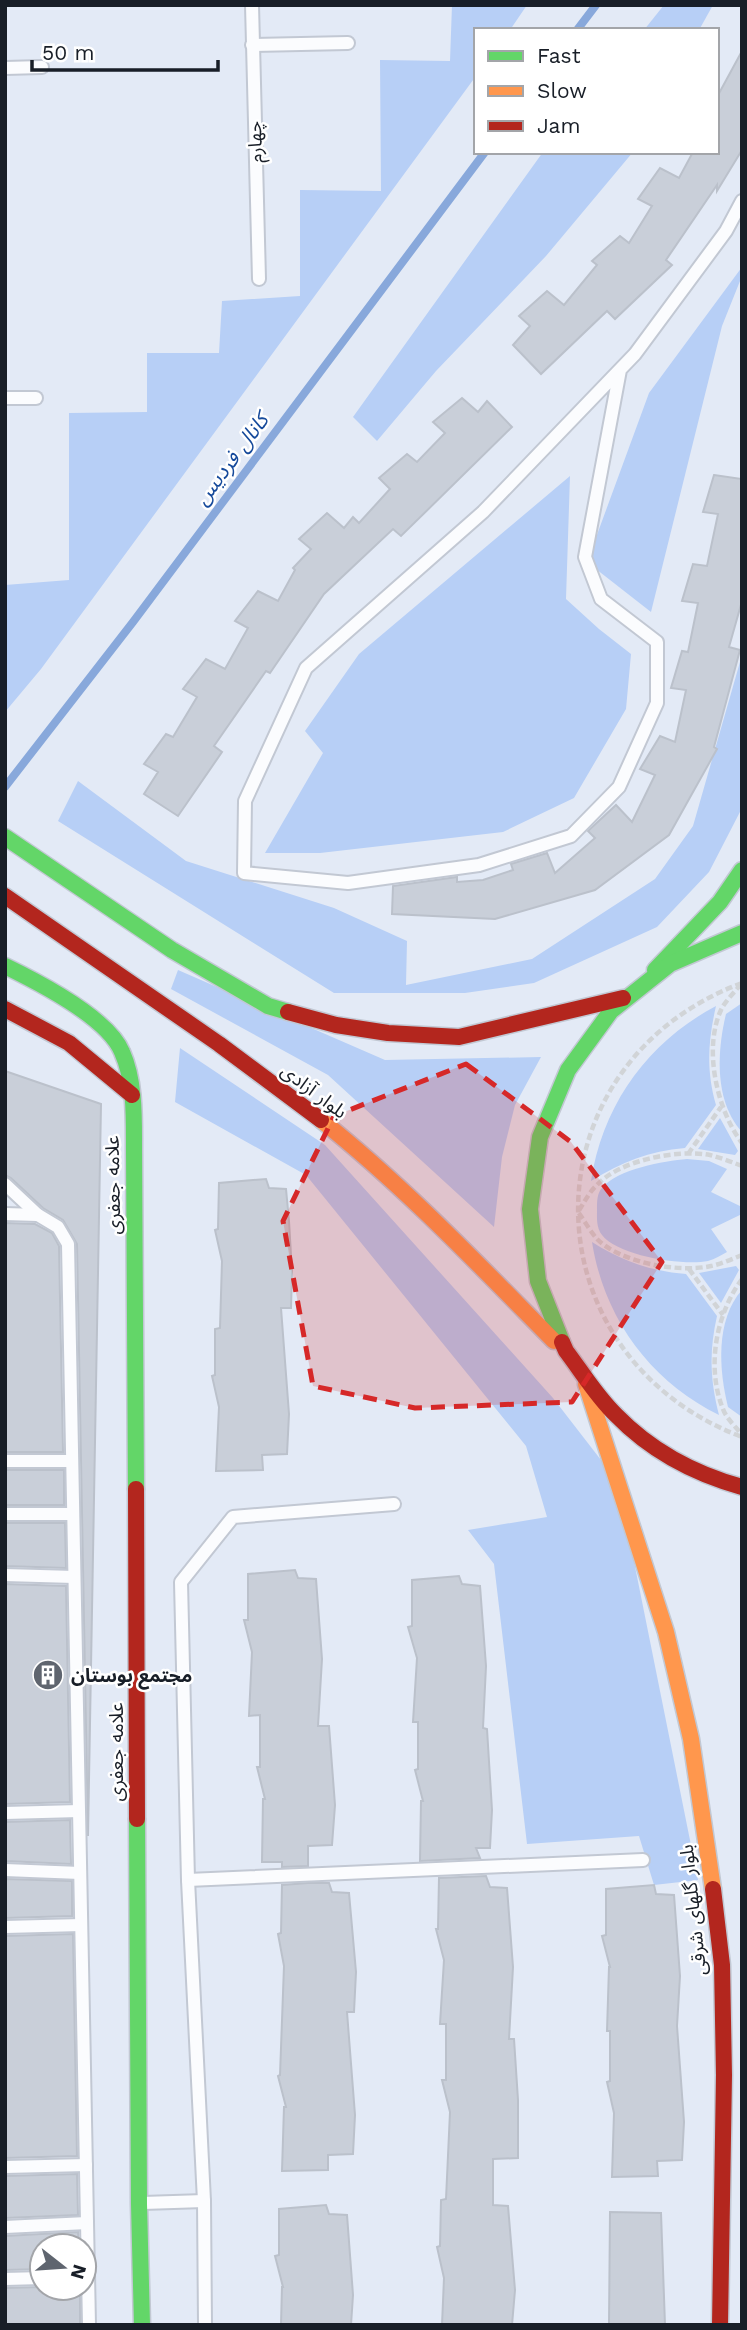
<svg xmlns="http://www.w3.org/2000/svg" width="747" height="2330" font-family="'Work Sans','Noto Sans Arabic',sans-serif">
  <rect width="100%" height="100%" fill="#e3eaf6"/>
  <g fill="#b7cff6">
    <path d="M452 5H527L510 30H476V76L41 669 5 712V585L69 580V413L147 412V353H219L222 301 300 296V190L381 191 380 60 450 61Z"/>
    <path d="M664 5H713L699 30H644Z"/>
    <path d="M543 152H633L546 256 436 371 377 441 353 417Z"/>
    <path d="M742 267V276L722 326 651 612 587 562 649 393Z"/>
    <path d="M570 476 566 599 599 629 631 654 626 709 574 798 503 832 320 853H265L323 753 305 731 359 654Z"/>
    <path d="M742 655V808L709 872 657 927 534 983 465 993H334L58 821 78 781 186 861 334 908 407 941 406 985 532 959 655 879 693 826Z"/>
    <path d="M178 970 385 1060 541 1057 515 1105 502 1157 494 1227 328 1075 171 989Z"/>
    <path d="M742 1003V1132C714 1101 717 1051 726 1014Z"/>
    <path d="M716 1006C708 1041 706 1070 716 1105L685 1148C649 1151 622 1162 591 1181 603 1104 648 1042 716 1006Z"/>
    <path d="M180 1048 325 1145 553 1398 618 1482 698 1880 654 1885 639 1836 527 1844 494 1564 468 1530 547 1517 526 1446 306 1175 175 1102Z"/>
    <path d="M720 1118 738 1151 735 1155 698 1149Z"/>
    <path d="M687 1159 709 1161 727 1169 711 1192 742 1207V1214L711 1229 727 1252C721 1255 715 1259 708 1261 683 1266 618 1256 602 1235 596 1228 597 1217 597 1209 597 1202 597 1193 602 1188 617 1169 664 1161 687 1159Z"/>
    <path d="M592 1242C622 1261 650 1271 686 1274L717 1316C709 1351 710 1380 719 1415 650 1381 604 1318 592 1242Z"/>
    <path d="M736 1266 739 1270 721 1303 699 1273Z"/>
    <path d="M742 1290V1417L728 1407C719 1371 715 1320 742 1290Z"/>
  </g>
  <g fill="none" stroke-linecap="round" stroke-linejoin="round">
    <g stroke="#88a8db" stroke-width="8">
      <path d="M577 30 596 5"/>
      <path d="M5 787 133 622 485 152"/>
    </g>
  </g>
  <g fill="#c9cfd9" stroke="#bbc1cb" stroke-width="2">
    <path d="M742 51V150L717 191V185L666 260 672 265 615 319 607 311 541 374 513 345 530 326 519 316 547 291 564 305 597 265 592 261 620 236 629 243 652 206 638 199 660 168 679 178 693 152H717V97Z"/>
    <path d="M462 398 478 412 487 401 512 427 401 536 393 529 324 594 270 673 266 671 214 746 222 752 178 816 144 794 158 772 144 764 166 734 173 737 197 697 183 689 206 659 225 669 248 628 235 621 258 591 278 601 295 570 293 568 311 549 299 539 327 513 344 528 353 517 359 523 390 489 379 478 407 454 417 462 445 433 433 422Z"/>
    <path d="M714 475 742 479V601L729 647 740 650 714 747 717 749 669 835 595 890 495 919 392 914 393 886 457 877V882L483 880 513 870 511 864 547 853 555 873 595 838 588 831 616 805 632 822 655 775 640 769 660 736 675 742 686 690 671 688 682 651 688 652 698 603 682 601 693 564 707 566 718 514 703 512Z"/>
    <path d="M5 1071 101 1104 88 1836 77 1244 63 1220 43 1208 11 1178 5 1175Z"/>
    <path d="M266 1179 269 1188 286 1189 289 1221 292 1272 291 1308H281L289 1414 287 1454 262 1455 263 1470 216 1471 219 1407 212 1376 215 1375V1329L220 1328 222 1261 215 1230 218 1229 219 1183Z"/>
    <path d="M5 1223 35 1224 52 1233 59 1246 63 1452H5Z"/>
    <rect x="5" y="1470" width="59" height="35"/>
    <path d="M5 1523H65L66 1568 5 1566Z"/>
    <path d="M295 1570 298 1578 316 1579 322 1659 318 1726H329L335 1805 332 1845 308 1846V1866L282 1867V1862H262L263 1799H265L257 1767H260V1715L249 1716 252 1652 244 1620H248V1574Z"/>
    <path d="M459 1576 462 1584 480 1586 486 1666 483 1728 487 1729 492 1810 490 1848H476L480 1858 420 1861 421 1801H423L415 1770 418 1769V1722H413L417 1658 408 1627 412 1626V1580Z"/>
    <path d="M5 1584 66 1586 70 1802 5 1804Z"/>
    <path d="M70 1820 71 1864 5 1861V1822Z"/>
    <path d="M486 1876 490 1887 507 1888 513 1967 509 2039H514L518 2100V2158L493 2159V2205L508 2206 515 2290 512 2325H442L444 2278 437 2247 440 2246 441 2200 446 2199 450 2112 442 2080H446V2024H440L444 1960 436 1929H438L439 1878Z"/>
    <path d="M5 1879 72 1881V1916L5 1918Z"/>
    <path d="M308 1883H329L332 1892 349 1893 356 1972 354 2012H347L355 2115 353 2154 328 2155V2170L282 2171 284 2107H286L278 2076 280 2075 284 1966 278 1934 281 1933 282 1885Z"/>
    <path d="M654 1885 656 1894 674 1895 680 1976 677 2026 684 2122 682 2160 657 2161 658 2176 612 2177 614 2113 607 2082 610 2081V2031H607L609 1967H610L602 1936 606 1935V1889Z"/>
    <path d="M73 1934 77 2156 5 2158V1936Z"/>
    <path d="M77 2174 78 2215 5 2218V2176Z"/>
    <path d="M326 2205 329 2214 347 2215 353 2295 351 2325H281L282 2287H283L275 2256 279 2255V2209Z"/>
    <path d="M610 2212 661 2213 665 2325H609Z"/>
    <path d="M78 2232 79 2246H42V2269L5 2270V2236Z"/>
    <path d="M42 2287 80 2288V2325H5V2288Z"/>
  </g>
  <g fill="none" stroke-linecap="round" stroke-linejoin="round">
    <g stroke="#c2c8d3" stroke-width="16">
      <g id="lane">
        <path d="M252 5 259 279"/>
        <path d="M252 45 348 43"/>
        <path d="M5 68 42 67"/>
        <path d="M620 370 585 557 601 599 657 642V703L619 787 571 836 479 865 348 883 244 873 245 801 306 668 483 512 635 354 726 231 742 201"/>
        <path d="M5 398H36"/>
        <path d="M5 1184 38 1215 58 1227 68 1244 89 2325"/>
        <path d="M5 1214 38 1215"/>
        <path d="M5 1461H72"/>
        <path d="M5 1514H73"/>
        <path d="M5 1575 74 1577"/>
        <path d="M5 1813 79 1811"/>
        <path d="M5 1870 80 1873"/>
        <path d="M188 1880 643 1860"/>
        <path d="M5 1927 81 1925"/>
        <path d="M5 2167 86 2165"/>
        <path d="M143 2203 204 2201"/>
        <path d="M5 2227 87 2223"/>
        <path d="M5 2279 42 2278"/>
        <path d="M205 2325 204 2201 188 1880 181 1582 233 1517 394 1504"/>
      </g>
    </g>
    <g stroke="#c2c8d3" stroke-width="19">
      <g id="fast">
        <path d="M5 837 172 950 268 1006 288 1012"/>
        <path d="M5 966C38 982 108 1018 122 1052 135 1081 134 1117 134 1149L136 1489"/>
        <path d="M655 970 720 902 742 870"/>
        <path d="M562 1342 538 1281 530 1209 540 1137 568 1070 611 1011 670 964 742 933"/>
        <path d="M137 1819 139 2204 142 2325"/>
      </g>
    </g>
    <g stroke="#c2c8d3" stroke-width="19">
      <g id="slow">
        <path d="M321 1120C405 1187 479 1265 554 1341"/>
        <path d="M586 1384 666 1632 691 1739 713 1889"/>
      </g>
    </g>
    <g stroke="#c2c8d3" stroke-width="19">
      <g id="jam">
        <path d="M5 896 219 1044 321 1120"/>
        <path d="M5 1009 69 1043 132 1095"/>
        <path d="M288 1012 336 1025 388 1033 459 1037 623 998"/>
        <path d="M562 1342 566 1351C582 1372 597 1397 616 1415 650 1450 695 1474 742 1487"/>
        <path d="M136 1489 137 1819"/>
        <path d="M713 1889 722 1965 724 2075 720 2325"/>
      </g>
    </g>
    <g stroke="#d1d4d7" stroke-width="4.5" stroke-dasharray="7 3.5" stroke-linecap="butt">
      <path d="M742 983C523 1065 524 1354 742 1437"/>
      <path d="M741 984C735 992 725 1001 721 1010 703 1049 717 1110 742 1143"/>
      <path d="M688 1154 721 1107"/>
      <path d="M742 1166C732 1162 721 1158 710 1155 678 1149 620 1160 597 1185 589 1192 584 1203 578 1212 584 1220 590 1231 597 1239 621 1263 679 1273 711 1266 721 1264 732 1259 742 1255"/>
      <path d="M689 1269 723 1315"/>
      <path d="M742 1279C716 1314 706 1367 723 1409 726 1418 736 1427 742 1435"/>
    </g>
    <use href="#lane" stroke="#fbfcfe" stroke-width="12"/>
    <use href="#fast" stroke="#63d668" stroke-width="16"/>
    <use href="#slow" stroke="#ff974d" stroke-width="16"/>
    <use href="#jam" stroke="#b3261e" stroke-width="16"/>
  </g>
  <path fill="#d62828" fill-opacity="0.2" stroke="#d62828" stroke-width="5" stroke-dasharray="14 9" stroke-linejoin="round" d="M466 1064 571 1142 662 1262 572 1402 415 1408 313 1386 283 1221 334 1116Z"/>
  <defs>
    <g id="building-disc" transform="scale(1.575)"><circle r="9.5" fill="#5f656f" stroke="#fff"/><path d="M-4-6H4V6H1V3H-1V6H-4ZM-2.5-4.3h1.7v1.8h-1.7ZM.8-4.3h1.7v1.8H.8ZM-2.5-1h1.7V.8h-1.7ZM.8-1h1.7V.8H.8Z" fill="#fff"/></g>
  </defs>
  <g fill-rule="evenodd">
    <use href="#building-disc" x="48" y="1675"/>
  </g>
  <g text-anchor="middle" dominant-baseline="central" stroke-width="5" stroke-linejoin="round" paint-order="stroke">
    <g font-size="19" fill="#181e27" stroke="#fff">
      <text transform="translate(255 142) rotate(-92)">چهارم</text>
      <text transform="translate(314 1091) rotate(37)">بلوار آزادی</text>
      <text transform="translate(113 1185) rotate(-91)">علامه جعفری</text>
      <text transform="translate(116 1752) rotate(-90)">علامه جعفری</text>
      <text transform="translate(693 1910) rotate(-96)">بلوار گلهای شرقی</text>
    </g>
    <g font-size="19" font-weight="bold" fill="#181e27" stroke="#fff" text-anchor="start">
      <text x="71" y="1675">مجتمع بوستان</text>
    </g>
    <g font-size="21" font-style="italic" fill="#164a9b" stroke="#fff">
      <text transform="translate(231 459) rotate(-53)">کانال فردیس</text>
    </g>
  </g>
  <rect width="747" height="2330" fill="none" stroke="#181e27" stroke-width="14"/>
  <rect x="474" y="28" width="245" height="126" fill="#ffffff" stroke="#a3a5a9" stroke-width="2"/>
  <rect x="488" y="51" width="35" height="10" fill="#63d668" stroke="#a3a5a9" stroke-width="2"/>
  <text x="537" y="63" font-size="21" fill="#181e27">Fast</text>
  <rect x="488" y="86" width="35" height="10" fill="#ff974d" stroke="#a3a5a9" stroke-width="2"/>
  <text x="537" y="98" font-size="21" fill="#181e27">Slow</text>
  <rect x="488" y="121" width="35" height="10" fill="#b3261e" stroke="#a3a5a9" stroke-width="2"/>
  <text x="537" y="133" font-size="21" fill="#181e27">Jam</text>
  <g transform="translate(63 2267) rotate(107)"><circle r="33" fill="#ffffff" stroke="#a3a5a9" stroke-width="2"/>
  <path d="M0-5L12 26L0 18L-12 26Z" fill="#5f656f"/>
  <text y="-10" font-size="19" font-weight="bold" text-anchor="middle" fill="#181e27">N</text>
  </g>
  <path d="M32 60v10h186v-10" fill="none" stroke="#181e27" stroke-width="3.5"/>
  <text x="42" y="60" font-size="21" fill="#181e27" stroke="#ffffff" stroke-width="5" paint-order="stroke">50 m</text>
</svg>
